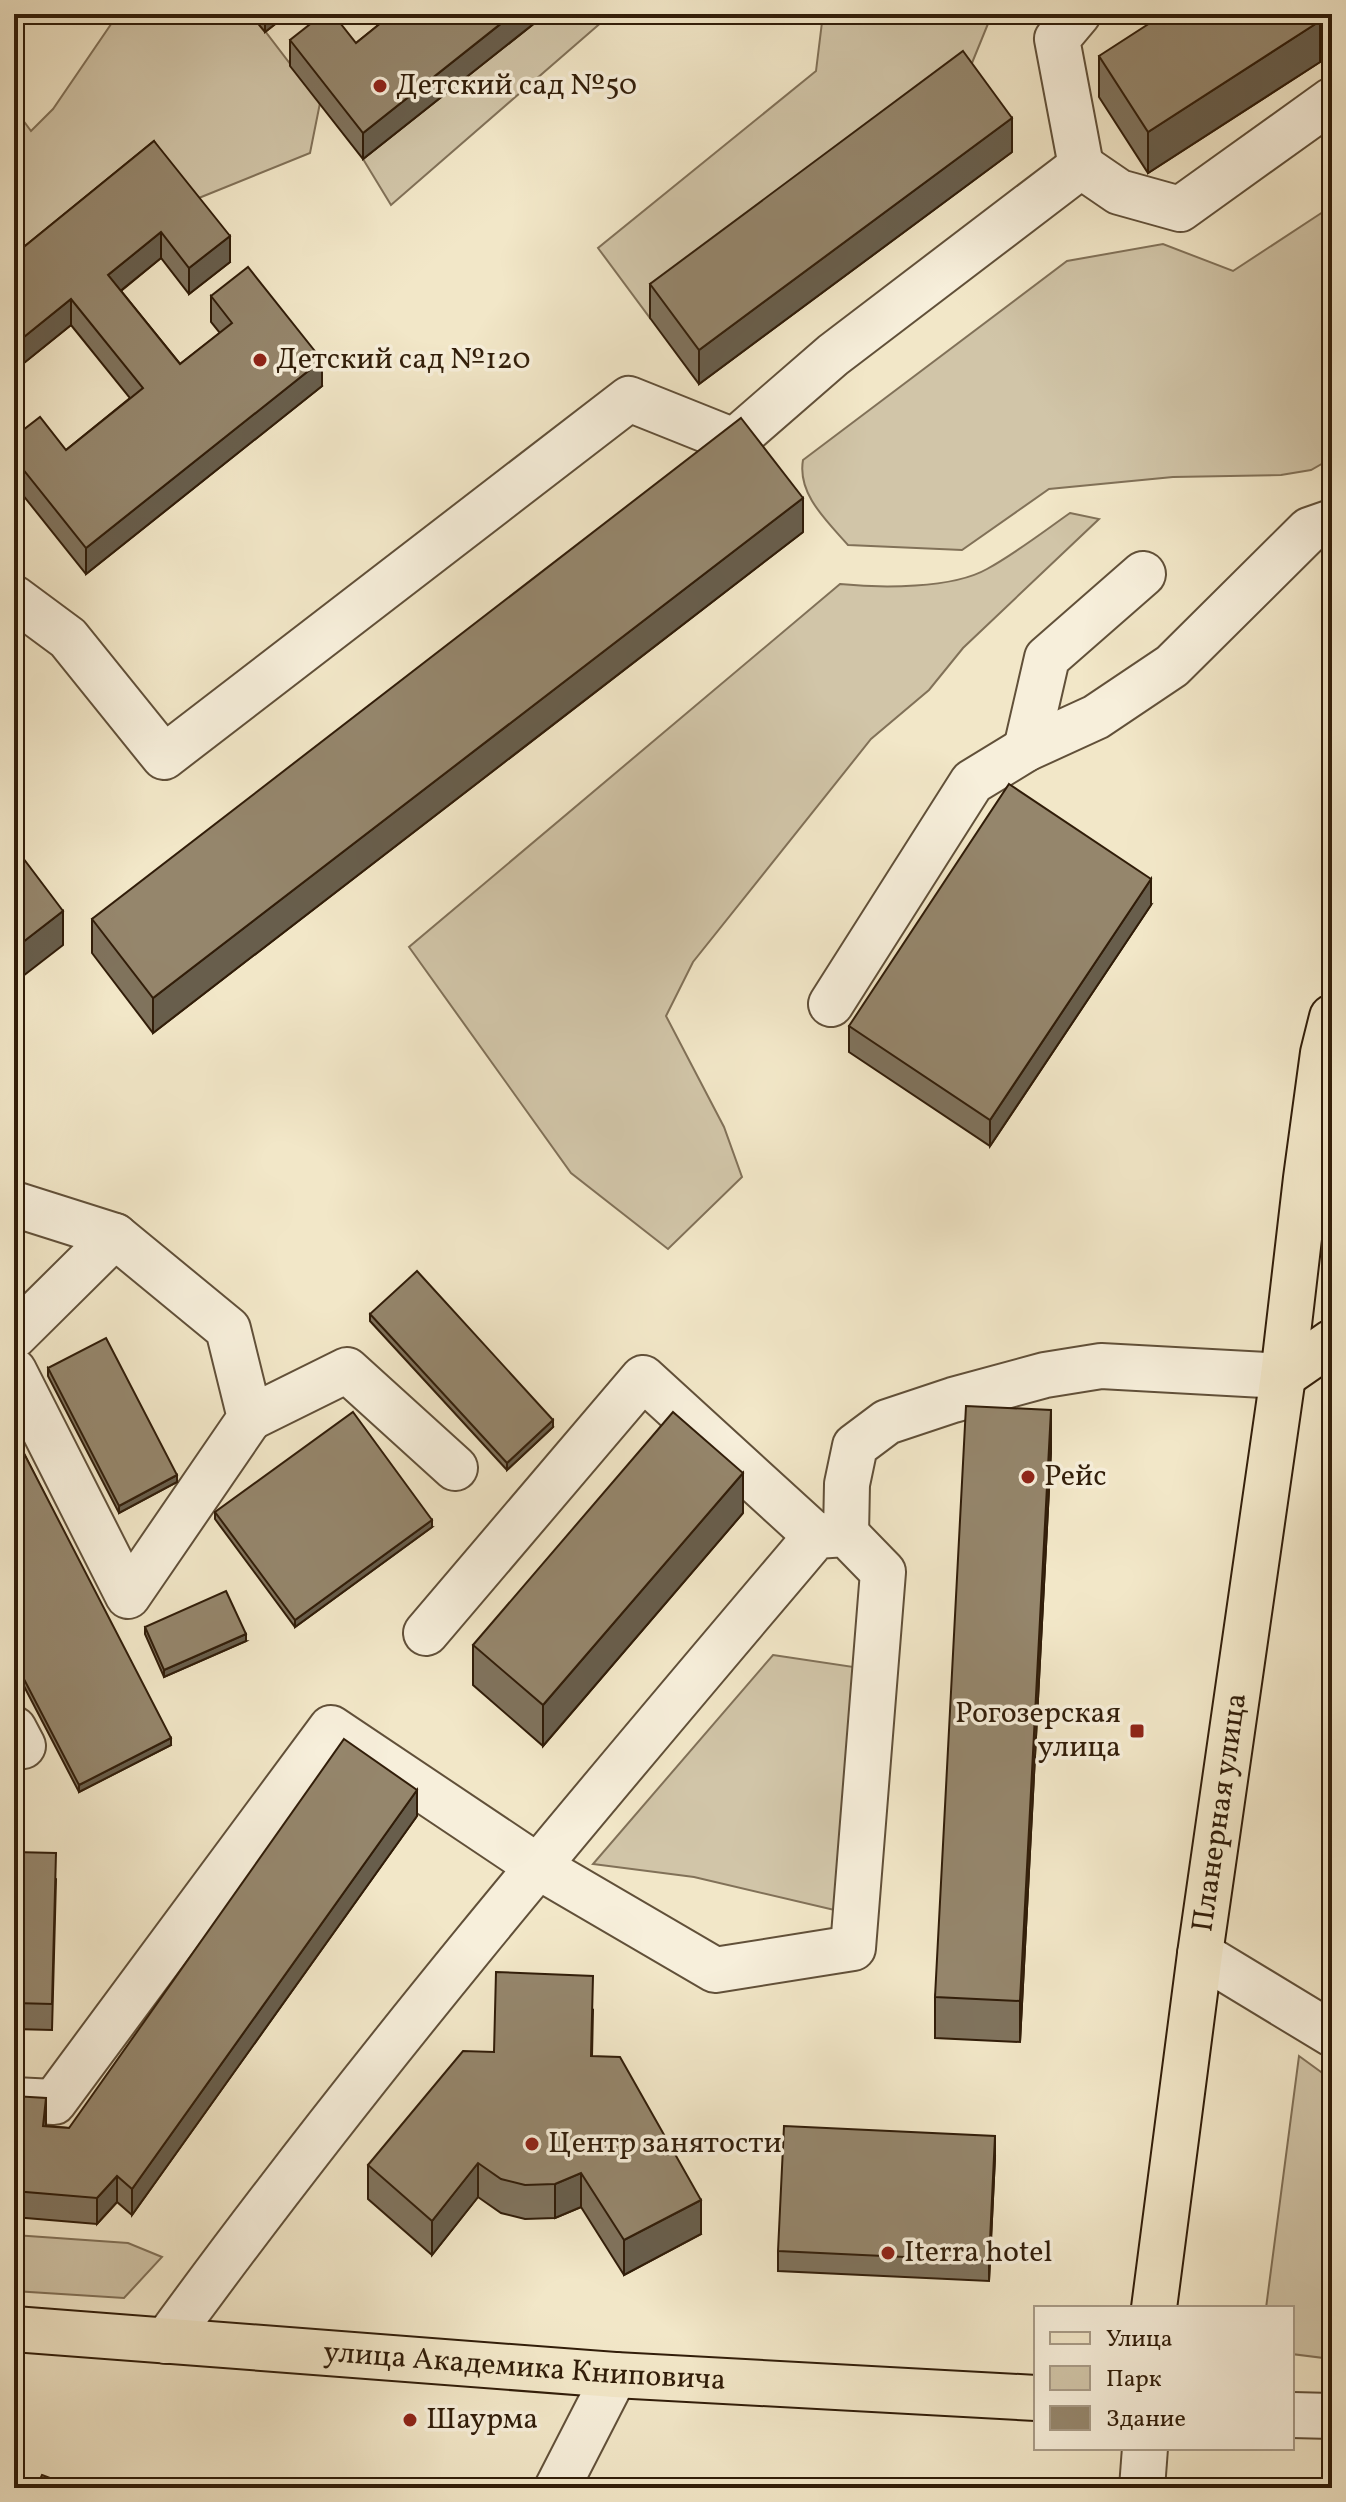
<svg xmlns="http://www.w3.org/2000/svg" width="1346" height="2502" font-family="Vollkorn,serif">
  <rect width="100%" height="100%" fill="#f2e7c8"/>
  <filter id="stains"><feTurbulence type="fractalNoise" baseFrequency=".0025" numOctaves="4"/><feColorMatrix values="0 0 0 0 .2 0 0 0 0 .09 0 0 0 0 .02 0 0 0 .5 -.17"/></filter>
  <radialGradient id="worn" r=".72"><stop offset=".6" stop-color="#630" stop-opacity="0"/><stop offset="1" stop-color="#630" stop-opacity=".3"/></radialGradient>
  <g fill="#d1c5a8" stroke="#817158" stroke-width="2">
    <path d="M118 14H252L320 103 310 153 184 204 14 281V108L31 131 53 109Z"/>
    <path d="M546 14H611L391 205 363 159Z"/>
    <path d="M823 14H992L963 85 650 318 598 248 816 71Z"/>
    <path d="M1332 206V458L1311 470 1281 475 1173 477 1049 489 962 550 848 545C827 521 797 494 803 460L1067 261 1163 244 1233 271Z"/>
    <path d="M1070 513 1099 519 963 648 929 690 871 739 693 962 666 1016 724 1127 742 1177 668 1249 571 1173 409 947 840 584C880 588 952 589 987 569 1016 553 1043 532 1070 513Z"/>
    <path d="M773 1655 867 1669 843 1912 694 1877 593 1864Z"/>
    <path d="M1299 2056 1332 2080V2359L1292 2354V2308H1266Z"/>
    <path d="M14 2235 128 2243 162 2257 124 2298 14 2291Z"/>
  </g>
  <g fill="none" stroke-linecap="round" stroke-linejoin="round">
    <g stroke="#615039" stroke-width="48">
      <g id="minor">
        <path d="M1078 14 1057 39 1081 166"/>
        <path d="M14 598 68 638 164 757 629 399 734 441 833 355 1081 166 1119 192 1180 209 1332 100"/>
        <path d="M1026 749 1047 658 1143 574"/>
        <path d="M831 1004 972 782 1026 749 1096 717 1172 666 1309 530 1332 522"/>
        <path d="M14 1204 115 1236 228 1329 250 1418 128 1596 14 1371"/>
        <path d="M14 1336 115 1236"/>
        <path d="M250 1418 347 1370 455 1468"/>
        <path d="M846 1534 847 1484 855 1446 887 1422 953 1400 1045 1375 1101 1366 1283 1376"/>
        <path d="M426 1633 643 1378 816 1536"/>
        <path d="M14 1729 23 1746"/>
        <path d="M1200 1954 1332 2034"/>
        <path d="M14 2100 54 2102 331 1728 537 1866 715 1970 853 1948 883 1572 846 1534 816 1536C593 1799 369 2062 166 2341"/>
        <path d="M1292 2415 1332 2416"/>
        <path d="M557 2488 615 2375"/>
        <path d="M1142 2488 1145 2448"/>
      </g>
    </g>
    <g stroke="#311d09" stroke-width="48">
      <g id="major">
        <path d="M1283 1376 1332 1342"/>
        <path id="s1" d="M1154 2308 1200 1954 1283 1376 1306 1178 1323 1053 1332 1017"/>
        <path id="s2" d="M14 2329 615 2375 1036 2398"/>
      </g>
    </g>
    <use href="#minor" stroke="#f7efdb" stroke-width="44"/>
    <use href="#major" stroke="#f2e7c8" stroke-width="44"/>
  </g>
  <g fill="#80735d" stroke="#311d09" stroke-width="2">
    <path d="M250 14H288L265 32Z"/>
    <path d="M392 14H546L363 159 290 66V40L356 43Z"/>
    <path d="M1317 17 1320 62 1148 173 1099 97V56Z"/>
    <path d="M154 141 230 262 189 294 161 258 121 291 180 364 220 333 211 322V296L322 386 86 574 14 484V437L66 450 130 398 71 325 14 371V255Z"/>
    <path d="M1012 152 699 384 650 318V284Z"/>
    <path d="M803 532 153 1033 92 953V919Z"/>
    <path d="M1151 905 990 1146 849 1052V1026Z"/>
    <path d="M370 1314 553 1427 507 1470 370 1321Z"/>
    <path d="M48 1368 177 1482 119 1513 48 1376Z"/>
    <path d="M14 1434 171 1745 79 1792 14 1667Z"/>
    <path d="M1051 1451 1020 2042 935 2038V1997Z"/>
    <path d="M215 1512 432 1527 295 1627 215 1519Z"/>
    <path d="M743 1513 543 1746 473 1685V1645Z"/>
    <path d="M145 1627 246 1641 164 1677 145 1634Z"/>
    <path d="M417 1816 132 2215 117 2202 97 2224 14 2217V2096L46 2126 69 2128Z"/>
    <path d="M14 1852 56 1879 52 2030 14 2029Z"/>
    <path d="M593 2010 592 2056 701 2234 624 2275 581 2207 555 2218 525 2219 501 2213 478 2197 432 2255 368 2199V2165L494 2052Z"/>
    <path d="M995 2157 989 2281 778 2271V2251Z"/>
  </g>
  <g fill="#685e4c" stroke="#311d09" stroke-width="2">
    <path d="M265 14H288L265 32Z"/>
    <path d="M513 14H546L363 159V133Z"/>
    <path d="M1320 21V62L1148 173V132Z"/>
    <path d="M1012 118V152L699 384V350Z"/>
    <path d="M161 232V258L108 301V275Z"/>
    <path d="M230 236V262L189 294V268Z"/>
    <path d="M71 299V325L14 371V345Z"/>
    <path d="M322 360V386L86 574V548Z"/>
    <path d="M803 498V532L153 1033V998Z"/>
    <path d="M1151 879V905L990 1146V1120Z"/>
    <path d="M63 911V945L14 983V949Z"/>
    <path d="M1051 1410V1451L1020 2042V2001Z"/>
    <path d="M553 1420V1427L507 1470V1463Z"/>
    <path d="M743 1473V1513L543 1746V1705Z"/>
    <path d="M177 1475V1482L119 1513V1506Z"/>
    <path d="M432 1520V1527L295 1627V1620Z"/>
    <path d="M246 1634V1641L164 1677V1670Z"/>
    <path d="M171 1738V1745L79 1792V1785Z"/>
    <path d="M417 1790V1816L132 2215V2189Z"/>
    <path d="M46 2098V2124L43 2152V2126Z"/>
    <path d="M995 2136V2157L989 2281V2261Z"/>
    <path d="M478 2163V2197L432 2255V2221Z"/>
    <path d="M581 2173V2207L555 2218V2184Z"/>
    <path d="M117 2176V2202L97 2224V2198Z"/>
    <path d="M701 2200V2234L624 2275V2240Z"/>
  </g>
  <g fill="#95866c" stroke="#311d09" stroke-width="2">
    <path d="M323 14H333L356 43 392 14H513L363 133 290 40Z"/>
    <path d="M1164 14H1315L1320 21 1148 132 1099 56Z"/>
    <path d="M963 51 1012 118 699 350 650 284Z"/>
    <path d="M154 141 230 236 189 268 161 232 108 275 180 364 232 323 211 296 248 267 322 360 86 548 14 458V437L40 417 66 450 143 388 71 299 14 345V255Z"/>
    <path d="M741 418 803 498 153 998 92 919Z"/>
    <path d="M1009 784 1151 879 990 1120 849 1026Z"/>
    <path d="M14 846 63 911 14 949Z"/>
    <path d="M417 1271 553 1420 507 1463 370 1314Z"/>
    <path d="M106 1338 177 1475 119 1506 48 1368Z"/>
    <path d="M966 1406 1051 1410 1020 2001 935 1997Z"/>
    <path d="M353 1412 432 1520 295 1620 215 1512Z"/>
    <path d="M673 1412 743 1473 543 1705 473 1645Z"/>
    <path d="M14 1434 171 1738 79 1785 14 1660Z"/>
    <path d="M226 1591 246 1634 164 1670 145 1627Z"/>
    <path d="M344 1739 417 1790 132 2189 117 2176 97 2198 14 2191V2096L46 2098 43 2126 69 2128Z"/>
    <path d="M14 1852 56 1853 52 2004 14 2003Z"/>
    <path d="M496 1972 593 1976 591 2056 620 2057 701 2200 624 2240 581 2173 555 2184 525 2185 501 2179 478 2163 432 2221 368 2165 463 2051 494 2052Z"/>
    <path d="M784 2126 995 2136 989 2261 778 2251Z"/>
    <path d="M42 2475 76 2488H36Z"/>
  </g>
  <g fill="#8f2418" stroke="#f7efdb" stroke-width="3">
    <circle cx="380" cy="86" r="8"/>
    <circle cx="260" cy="360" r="8"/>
    <circle cx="1028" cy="1477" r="8"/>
    <rect x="1129" y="1723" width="16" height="16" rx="4"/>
    <circle cx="532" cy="2144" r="8"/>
    <circle cx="888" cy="2253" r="8"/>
    <circle cx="410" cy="2420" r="8"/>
  </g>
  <g text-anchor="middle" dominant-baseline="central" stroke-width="7" stroke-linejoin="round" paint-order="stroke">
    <g font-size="30" fill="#311d09" stroke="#f7efdb" text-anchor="start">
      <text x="396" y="86">Детский сад №50</text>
      <text x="276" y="360">Детский сад №120</text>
      <text x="1044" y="1477">Рейс</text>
      <text x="1121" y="1714" text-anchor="end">Рогозерская<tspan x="1121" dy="34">улица</tspan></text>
      <text x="548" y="2144">Центр занятости</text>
      <text x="904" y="2253">Iterra hotel</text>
      <text x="426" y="2420">Шаурма</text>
    </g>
    <g font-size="30" fill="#311d09" stroke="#f7efdb">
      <text stroke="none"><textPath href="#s1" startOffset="500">Планерная улица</textPath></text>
      <text stroke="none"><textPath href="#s2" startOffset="512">улица Академика Книповича</textPath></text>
    </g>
  </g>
  <rect width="1346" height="2502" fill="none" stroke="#f2e7c8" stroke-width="48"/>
  <rect x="16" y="16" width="1314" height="2470" fill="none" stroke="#311d09" stroke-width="4"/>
  <rect x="24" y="24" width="1298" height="2454" fill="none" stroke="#311d09" stroke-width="2"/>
  <rect x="1034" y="2306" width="260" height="144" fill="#f7efdb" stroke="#a89b87" stroke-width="2"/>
  <rect x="1050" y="2332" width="40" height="12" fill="#f2e7c8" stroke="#a89b87" stroke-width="2"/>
  <text x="1106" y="2346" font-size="24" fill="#311d09">Улица</text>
  <rect x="1050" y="2366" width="40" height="24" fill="#d1c5a8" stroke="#a89b87" stroke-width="2"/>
  <text x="1106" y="2386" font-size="24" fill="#311d09">Парк</text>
  <rect x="1050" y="2406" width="40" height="24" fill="#95866c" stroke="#a89b87" stroke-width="2"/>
  <text x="1106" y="2426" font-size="24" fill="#311d09">Здание</text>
  <rect width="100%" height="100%" filter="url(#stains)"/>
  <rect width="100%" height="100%" fill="url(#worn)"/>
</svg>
